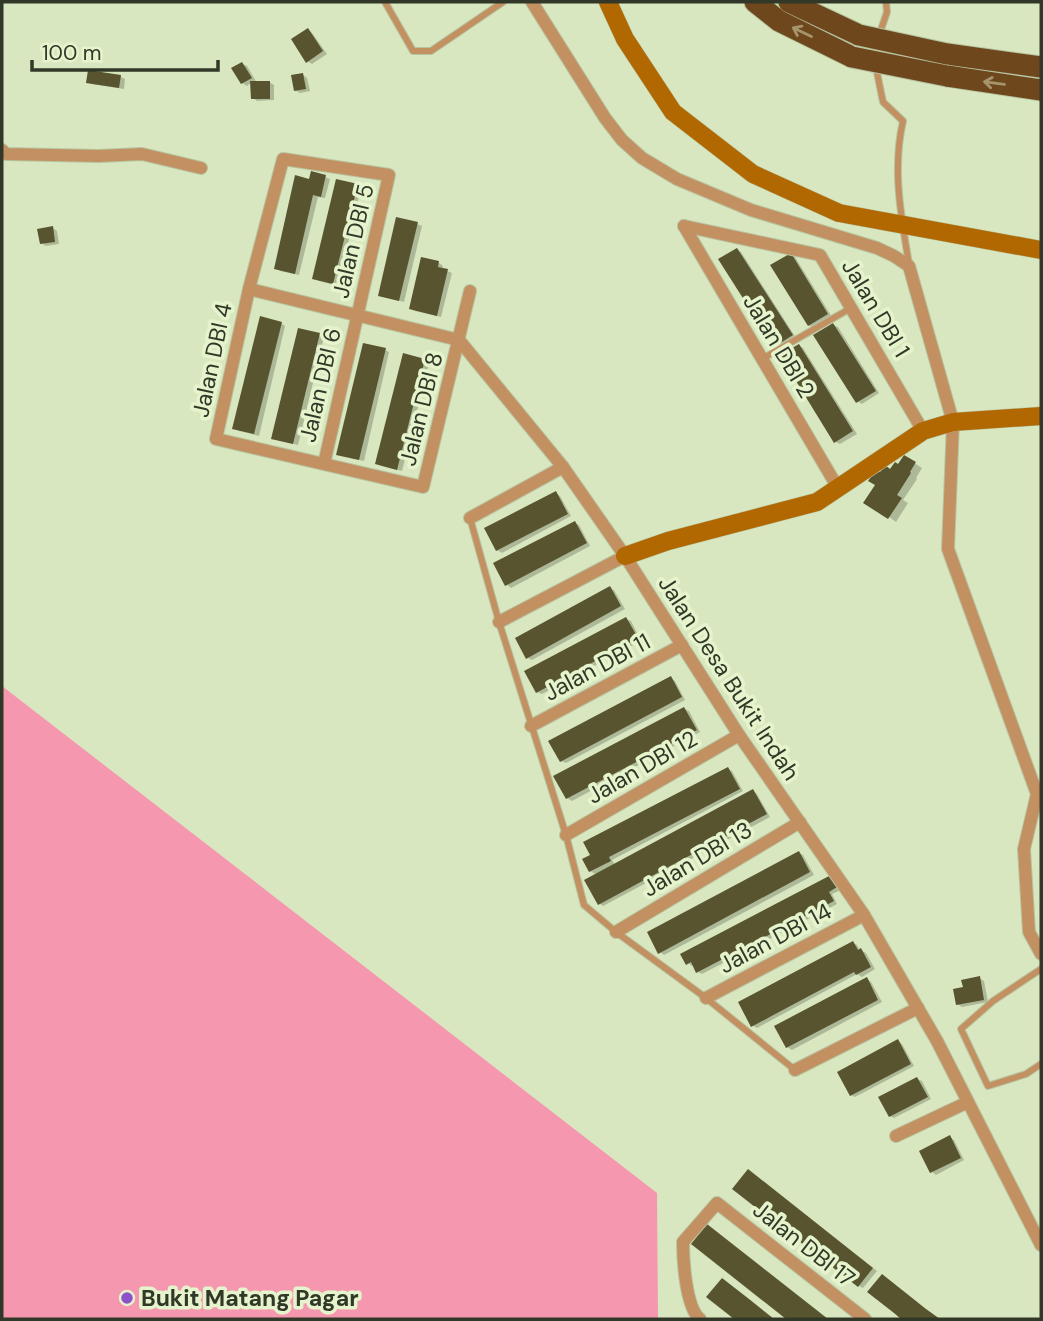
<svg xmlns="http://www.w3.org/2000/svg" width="1043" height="1321" font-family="'DM Sans',sans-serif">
  <rect width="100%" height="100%" fill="#d8e7bf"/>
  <path fill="#f597ae" d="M2 686 657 1193 658 1319H2Z"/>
  <g fill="#0003">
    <path d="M308 30 312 33 327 54 312 64 307 61Z"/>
    <path d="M242 64 247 66 257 83 269 82 274 85V100L257 101 253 98 252 82 247 86 242 83Z"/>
    <path d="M303 75 307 78 310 91 300 93 295 90Z"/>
    <path d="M121 77 125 79 124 89 92 84 88 82Z"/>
    <path d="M325 177 330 179 325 198 318 197 299 275 280 271 276 268 310 181Z"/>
    <path d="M357 185 361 188 338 286 319 281 314 278Z"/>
    <path d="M417 224 422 226 404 302 384 297Z"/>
    <path d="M53 228 57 231 59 244 46 246 41 243Z"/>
    <path d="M737 250 741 252 796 338 780 348 775 346Z"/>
    <path d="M791 255 795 257 832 317 813 328 809 325Z"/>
    <path d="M423 259 439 263 443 266 442 269 452 273 441 317 415 311 411 309Z"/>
    <path d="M281 323 285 326 259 436 239 431 234 428Z"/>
    <path d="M833 325 838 327 879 393 862 404 857 401Z"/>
    <path d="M319 335 324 337 298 445 278 440Z"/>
    <path d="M799 346 803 348 857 434 840 444 836 442Z"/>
    <path d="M385 350 389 352 364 461 343 456Z"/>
    <path d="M424 360 429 363 402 471 382 466 377 463Z"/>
    <path d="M905 457 922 468 916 478 917 479 903 500 908 503 896 522 889 517 877 485 880 475 898 466Z"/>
    <path d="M556 493 560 496 571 516 502 553 497 550Z"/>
    <path d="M575 523 579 525 590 546 511 588 507 585Z"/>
    <path d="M610 588 614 590 625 609 532 660 528 658Z"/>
    <path d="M626 619 631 621 641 641 542 694 537 692Z"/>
    <path d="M670 678 675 681 685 700 566 763 561 761Z"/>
    <path d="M684 709 689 711 700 732 572 801 567 798Z"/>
    <path d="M728 769 732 771 743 791 612 860 615 865 753 791 757 794 770 817 603 906 599 903 597 875 590 871 592 856Z"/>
    <path d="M799 853 803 855 814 875 664 955 660 952Z"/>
    <path d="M831 877 841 890 832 894 837 904 702 974 698 972 694 965 692 966 688 963Z"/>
    <path d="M853 943 857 945 860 950 866 953 875 969 862 977 857 974 757 1028 752 1025Z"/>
    <path d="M979 978 984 981 988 1002 962 1007 957 1004 965 988Z"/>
    <path d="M867 979 871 982 882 1002 792 1050 787 1047Z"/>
    <path d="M898 1041 902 1044 914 1066 855 1097 851 1095Z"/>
    <path d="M917 1079 922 1081 931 1099 894 1118 890 1116Z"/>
    <path d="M949 1137 954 1140 964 1160 936 1175 932 1172Z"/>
    <path d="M753 1174 877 1271 863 1288 859 1286Z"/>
  </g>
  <g fill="#57542f">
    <path d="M308 28 323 51 306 63 291 39Z"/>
    <path d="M242 62 252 78 241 84 231 68Z"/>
    <path d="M88 70 121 75 119 88 86 83Z"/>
    <path d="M303 73 306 89 294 91 291 75Z"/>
    <path d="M250 81H270V99H251Z"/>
    <path d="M311 171 326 175 321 197 313 195 295 274 274 269 295 175 309 179Z"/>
    <path d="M336 179 358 184 333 284 312 279Z"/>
    <path d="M396 217 418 222 399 301 378 296Z"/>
    <path d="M53 226 55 242 40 244 37 229Z"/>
    <path d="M737 248 793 335 774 347 718 259Z"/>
    <path d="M791 253 828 314 808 326 770 265Z"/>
    <path d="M421 257 439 261 438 267 448 269 437 316 409 309Z"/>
    <path d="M260 316 282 322 254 434 232 429Z"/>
    <path d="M833 323 876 391 856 403 813 335Z"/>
    <path d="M298 328 320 333 293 444 271 439Z"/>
    <path d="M363 343 386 348 359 460 336 455Z"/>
    <path d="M799 344 853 431 834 443 780 355Z"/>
    <path d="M403 353 425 359 397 470 375 464Z"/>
    <path d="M904 455 916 462 910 472 911 473 897 495 902 498 888 519 863 503 875 485 868 481 876 470 880 472 885 465 890 469 895 462 898 464Z"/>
    <path d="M556 491 568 514 496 551 484 528Z"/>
    <path d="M575 521 587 543 505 586 493 563Z"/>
    <path d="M610 586 621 606 526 659 515 638Z"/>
    <path d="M626 617 638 638 536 693 524 671Z"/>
    <path d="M671 676 682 697 560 762 548 741Z"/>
    <path d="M684 707 697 730 566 799 553 776Z"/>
    <path d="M728 767 740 789 609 857 611 861 589 872 582 859 590 855 583 842Z"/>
    <path d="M753 789 767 814 598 905 584 880Z"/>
    <path d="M799 851 810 872 658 954 647 932Z"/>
    <path d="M831 875 837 887 829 892 834 901 696 973 691 962 686 965 680 954Z"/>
    <path d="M853 941 858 950 861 948 871 967 856 975 854 972 751 1027 738 1002Z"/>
    <path d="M980 976 984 1000 956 1005 953 989 963 987 961 980Z"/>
    <path d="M867 977 878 1000 786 1048 774 1026Z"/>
    <path d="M898 1039 911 1064 850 1096 837 1072Z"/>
    <path d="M917 1077 928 1097 889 1117 878 1097Z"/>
    <path d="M950 1135 961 1158 930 1173 919 1151Z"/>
    <path d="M748 1169 873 1268 858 1287 732 1189Z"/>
    <path d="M707 1224 828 1319H786L691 1244Z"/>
    <path d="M882 1274 926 1309 940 1319H901L894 1313 867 1292Z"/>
    <path d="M722 1278 749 1299 774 1319H734L706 1297Z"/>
  </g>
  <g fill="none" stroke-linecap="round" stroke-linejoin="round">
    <g stroke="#b7c4a1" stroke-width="8">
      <g id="lane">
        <path d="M385 2 413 51H431L503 2"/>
        <path d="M886 2 887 12 873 53 883 102 903 121C892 169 901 216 909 264"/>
        <path d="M762 359 851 308"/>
        <path d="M470 518 499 622 566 835 584 905 616 932 706 998 795 1070"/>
        <path d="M1041 969 993 1001 961 1029 988 1086 1026 1074 1041 1064"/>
      </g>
    </g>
    <g stroke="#b7c4a1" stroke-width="14">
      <g id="street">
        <path d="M532 2 605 118 622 140 642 158 677 179 751 210 877 248 894 256 909 266 953 422 948 549 1037 794 1024 849 1029 932 1041 954"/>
        <path d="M2 150 6 154 99 156 142 154 201 168"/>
        <path d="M684 226 820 255 923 431"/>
        <path d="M684 226 838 488"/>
        <path d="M249 289 459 340 563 467 625 556 739 735 864 915 937 1041 1041 1245"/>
        <path d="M324 464 389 175 283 159 249 289 216 439 423 487 470 291"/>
        <path d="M470 518 563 467"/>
        <path d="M499 622 625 556"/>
        <path d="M531 726 682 645"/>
        <path d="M566 835 739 735"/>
        <path d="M616 932 800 822"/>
        <path d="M706 998 864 915"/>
        <path d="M795 1070 918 1008"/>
        <path d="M896 1136 968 1102"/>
        <path d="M700 1319C686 1308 683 1261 683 1242L717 1203 865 1319"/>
      </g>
    </g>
    <g stroke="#b7c4a1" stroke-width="19">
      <g id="secondary">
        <path d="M608 2 625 39 673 112 753 174 839 213 1041 250"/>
        <path d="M625 556 668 541 817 502 923 431 953 422 1041 416"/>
      </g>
    </g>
    <g stroke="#b7c4a1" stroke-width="23">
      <g id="highway">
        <path d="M755 2 779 21 852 57"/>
        <path d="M789 2 859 35"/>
        <path d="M947 54 1041 67"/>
        <path d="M947 76 1041 90"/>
      </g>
    </g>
    <use href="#lane" stroke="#c39161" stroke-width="6"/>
    <use href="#street" stroke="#c39161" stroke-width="12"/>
    <use href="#secondary" stroke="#b16800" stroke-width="18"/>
    <use href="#highway" stroke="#6f471d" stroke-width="21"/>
    <g stroke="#b7c4a1" stroke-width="23" stroke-linecap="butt">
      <g id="highway-bridge">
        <path d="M859 35 947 54"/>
        <path d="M852 57 947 76"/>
      </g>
    </g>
    <use href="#highway-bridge" stroke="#6f471d" stroke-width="21"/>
  </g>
  <defs><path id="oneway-shaft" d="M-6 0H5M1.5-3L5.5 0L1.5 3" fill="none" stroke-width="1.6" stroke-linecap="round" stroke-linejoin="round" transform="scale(1.75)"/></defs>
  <g stroke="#a4956c">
    <use href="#oneway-shaft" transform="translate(802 32) rotate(-154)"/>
    <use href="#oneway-shaft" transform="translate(994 83) rotate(-172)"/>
  </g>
  <circle fill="#8d52c9" stroke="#e5f4cc" stroke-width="2.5" cx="127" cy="1298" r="7"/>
  <g text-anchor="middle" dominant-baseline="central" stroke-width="7" stroke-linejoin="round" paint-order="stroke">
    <g font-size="23" fill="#323828" stroke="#e5f4cc">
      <text transform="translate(353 241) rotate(-77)">Jalan DBI 5</text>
      <text transform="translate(876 308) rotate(59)">Jalan DBI 1</text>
      <text transform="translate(779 346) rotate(59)">Jalan DBI 2</text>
      <text transform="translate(212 360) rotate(-78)">Jalan DBI 4</text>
      <text transform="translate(320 385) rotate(-77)">Jalan DBI 6</text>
      <text transform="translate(421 409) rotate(-76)">Jalan DBI 8</text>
      <text transform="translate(597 667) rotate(-28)">Jalan DBI 11</text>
      <text transform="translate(729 678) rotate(57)">Jalan Desa Bukit Indah</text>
      <text transform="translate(642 767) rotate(-30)">Jalan DBI 12</text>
      <text transform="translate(697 859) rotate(-31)">Jalan DBI 13</text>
      <text transform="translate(775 938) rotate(-28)">Jalan DBI 14</text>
      <text transform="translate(804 1244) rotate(38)">Jalan DBI 17</text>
    </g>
    <g font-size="23" font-weight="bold" fill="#323828" stroke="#e5f4cc" text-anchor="start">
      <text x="141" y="1298">Bukit Matang Pagar</text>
    </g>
  </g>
  <rect width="1043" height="1321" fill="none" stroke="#323828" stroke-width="7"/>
  <path d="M32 60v10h186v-10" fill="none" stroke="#323828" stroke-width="3.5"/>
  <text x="42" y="60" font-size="21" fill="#323828" stroke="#e5f4cc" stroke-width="5" paint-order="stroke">100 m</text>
</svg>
